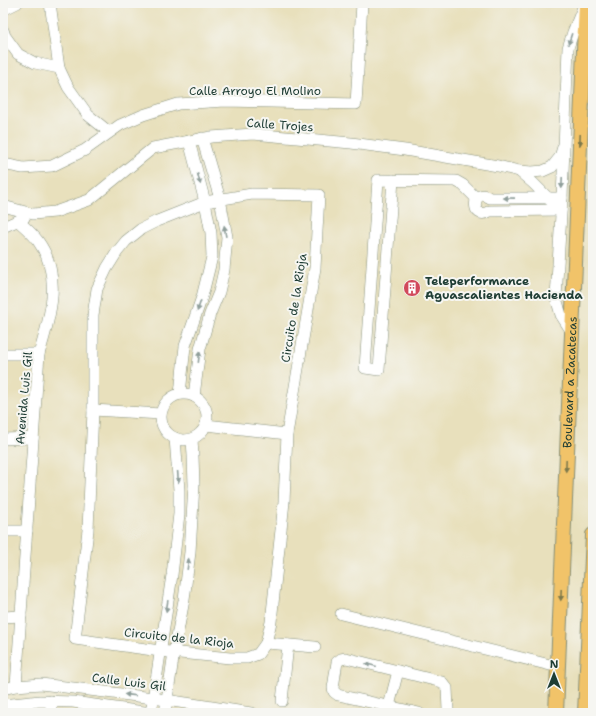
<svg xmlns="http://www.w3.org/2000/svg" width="596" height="716" font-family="'Shantell Sans',sans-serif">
  <rect width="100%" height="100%" fill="#f6f6f2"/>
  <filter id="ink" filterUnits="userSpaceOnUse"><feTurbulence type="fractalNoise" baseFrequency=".025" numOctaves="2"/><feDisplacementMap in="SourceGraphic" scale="8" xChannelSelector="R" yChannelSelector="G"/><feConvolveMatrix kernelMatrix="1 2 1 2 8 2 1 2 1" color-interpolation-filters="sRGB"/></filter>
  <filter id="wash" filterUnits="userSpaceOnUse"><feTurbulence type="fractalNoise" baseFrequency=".012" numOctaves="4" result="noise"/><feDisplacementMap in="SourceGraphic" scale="16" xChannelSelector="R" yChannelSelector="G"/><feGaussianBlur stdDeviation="0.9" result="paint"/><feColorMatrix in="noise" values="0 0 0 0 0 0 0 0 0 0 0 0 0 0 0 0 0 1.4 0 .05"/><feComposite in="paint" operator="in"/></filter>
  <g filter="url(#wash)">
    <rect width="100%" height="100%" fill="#e8e0bc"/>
  </g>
  <g filter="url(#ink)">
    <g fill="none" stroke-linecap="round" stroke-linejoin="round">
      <g stroke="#848e78" stroke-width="12">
        <g id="minor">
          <path d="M50 3 59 68 68 87 88 115 109 132"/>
          <path d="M3 10 17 3"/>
          <path d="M3 30 5 36 18 54 35 63 59 68"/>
          <path d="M3 164 23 168 52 166 85 150 120 125 143 115 178 104 225 101 356 104 362 3"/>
          <path d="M519 171 533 183 552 202"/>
          <path d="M393 180 379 370 365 368 378 180 456 181 463 185 476 198"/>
          <path d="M252 194 319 195 315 268 287 434 284 502 271 622 266 643 258 654 247 658H230L160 651 75 639 88 530 93 410V315L97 289 107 268 117 252 126 241 141 229 157 221 205 202Z"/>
          <path d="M3 206 33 214 55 212 89 200 153 148 211 137 253 134 351 143 405 150 498 166 519 171 532 172 543 171 552 167 560 157 563 147"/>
          <path d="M561 210 490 211C470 223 471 185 490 198H562"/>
          <path d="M3 227 24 218"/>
          <path d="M572 332 561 315 556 298 562 198 568 48 573 32 584 5"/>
          <path d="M3 354H39"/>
          <circle cx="184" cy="417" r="23"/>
          <path d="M180 394 185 346 202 297 212 257 211 233 205 202 189 141"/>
          <path d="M194 396 200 349 210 314 219 292 224 270 227 237 220 199 202 138"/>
          <path d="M93 410 161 414"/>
          <path d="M206 425 287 434"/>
          <path d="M3 439 33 438"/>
          <path d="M3 531H27"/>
          <path d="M341 614 534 661 558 667"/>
          <path d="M3 617 21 616"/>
          <path d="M266 643 315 647"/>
          <path d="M16 686 39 354C50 318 63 275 38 241 32 233 25 227 18 221"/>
          <path d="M3 689 16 686 41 684 153 698 251 713"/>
          <path d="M282 701 288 645"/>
          <path d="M3 705 40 701 73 702 151 713 172 575 179 514V490L175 438"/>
          <path d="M389 706 398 671"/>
          <path d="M51 713V701"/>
          <path d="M165 713 174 652 184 600 190 552 194 485 193 456 192 439"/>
          <path d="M419 713 338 695 334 692 333 688 337 662 341 659 346 658 442 682 447 688 448 710 449 713"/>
        </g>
      </g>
      <g stroke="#848e78" stroke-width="16">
        <g id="major">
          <path id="s1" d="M556 713 586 3"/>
          <path d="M585 713 593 535"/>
        </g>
      </g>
      <use href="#minor" stroke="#fff" stroke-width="11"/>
      <use href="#major" stroke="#f1c369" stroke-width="14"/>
    </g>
    <defs><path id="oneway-solid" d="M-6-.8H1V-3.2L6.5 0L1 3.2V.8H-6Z"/></defs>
    <g fill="#8f9e9a">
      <use href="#oneway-solid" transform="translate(570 39) rotate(108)"/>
      <use href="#oneway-solid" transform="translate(199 179) rotate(75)"/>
      <use href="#oneway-solid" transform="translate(562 183) rotate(92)"/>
      <use href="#oneway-solid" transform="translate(509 198) rotate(-179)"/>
      <use href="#oneway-solid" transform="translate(225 231) rotate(-99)"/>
      <use href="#oneway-solid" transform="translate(199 306) rotate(109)"/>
      <use href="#oneway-solid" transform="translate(199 357) rotate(-83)"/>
      <use href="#oneway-solid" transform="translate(178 477) rotate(86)"/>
      <use href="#oneway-solid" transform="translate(188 564) rotate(-82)"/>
      <use href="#oneway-solid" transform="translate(167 606) rotate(99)"/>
      <use href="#oneway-solid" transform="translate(371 665) rotate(-166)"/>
      <use href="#oneway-solid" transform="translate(130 695) rotate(-173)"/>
    </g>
    <g fill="#7d794c">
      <use href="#oneway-solid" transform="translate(580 140) rotate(92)"/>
      <use href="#oneway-solid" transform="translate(566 466) rotate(92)"/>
      <use href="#oneway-solid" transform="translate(561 595) rotate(92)"/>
    </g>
  </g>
  <defs>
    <g id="building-disc" transform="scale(0.9)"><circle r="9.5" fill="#d1495b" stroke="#f6f6f2"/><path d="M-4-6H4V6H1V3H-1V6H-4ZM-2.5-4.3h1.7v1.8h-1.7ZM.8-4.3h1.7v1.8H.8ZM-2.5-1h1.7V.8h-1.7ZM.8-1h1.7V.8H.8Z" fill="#fff"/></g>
  </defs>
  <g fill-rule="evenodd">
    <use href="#building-disc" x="412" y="288"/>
  </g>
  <g text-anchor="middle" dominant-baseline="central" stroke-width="4" stroke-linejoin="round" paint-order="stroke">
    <g font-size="12" fill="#1f3d34" stroke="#f6f6f2">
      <text x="255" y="91">Calle Arroyo El Molino</text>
      <text transform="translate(280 125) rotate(4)">Calle Trojes</text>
      <text transform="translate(294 308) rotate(-81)">Circuito de la Rioja</text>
      <text stroke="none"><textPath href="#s1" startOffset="331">Boulevard a Zacatecas</textPath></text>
      <text transform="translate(24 398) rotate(-85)">Avenida Luis Gil</text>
      <text transform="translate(179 638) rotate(6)">Circuito de la Rioja</text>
      <text transform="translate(129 682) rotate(7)">Calle Luis Gil</text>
    </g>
    <g font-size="12" font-weight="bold" fill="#1f3d34" stroke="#f6f6f2" text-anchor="start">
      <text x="425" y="281">Teleperformance<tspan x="425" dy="14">Aguascalientes Hacienda</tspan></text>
    </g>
  </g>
  <rect width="596" height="716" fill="none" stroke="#f6f6f2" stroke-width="16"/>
  <g transform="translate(554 674)" stroke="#f6f6f2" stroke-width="3" paint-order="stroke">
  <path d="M0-3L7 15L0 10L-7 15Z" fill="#1f3d34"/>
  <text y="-6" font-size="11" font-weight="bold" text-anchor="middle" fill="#1f3d34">N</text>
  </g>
</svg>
